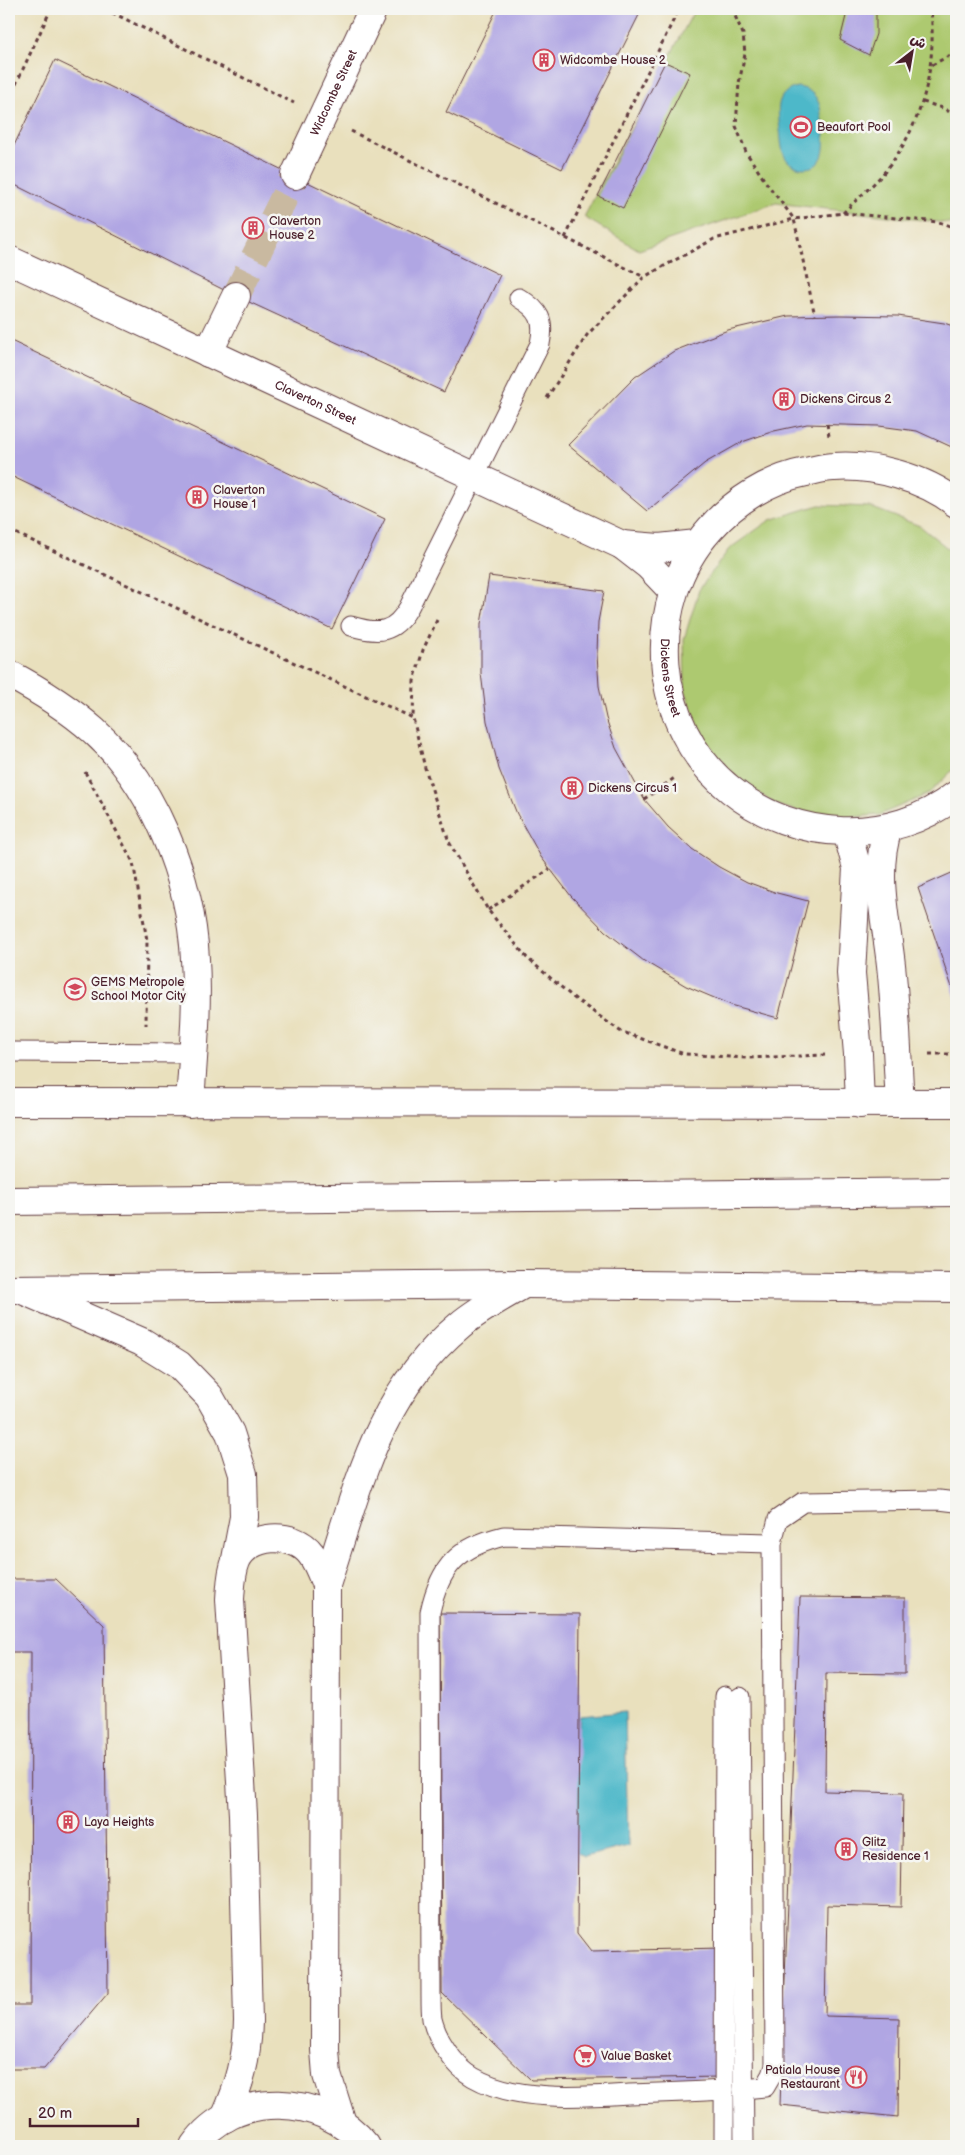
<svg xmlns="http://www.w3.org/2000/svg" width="965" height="2155" font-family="'Balsamiq Sans','Playpen Sans Arabic',sans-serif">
  <rect width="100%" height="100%" fill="#f6f6f2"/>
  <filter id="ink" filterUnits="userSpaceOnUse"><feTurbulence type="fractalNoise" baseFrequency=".02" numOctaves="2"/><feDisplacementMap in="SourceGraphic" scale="10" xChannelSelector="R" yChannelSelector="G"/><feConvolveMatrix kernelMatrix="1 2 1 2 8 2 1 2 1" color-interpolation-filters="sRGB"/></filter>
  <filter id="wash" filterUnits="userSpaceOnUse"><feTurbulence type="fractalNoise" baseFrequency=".0096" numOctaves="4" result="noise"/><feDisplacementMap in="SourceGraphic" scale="20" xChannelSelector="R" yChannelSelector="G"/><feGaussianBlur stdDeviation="1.12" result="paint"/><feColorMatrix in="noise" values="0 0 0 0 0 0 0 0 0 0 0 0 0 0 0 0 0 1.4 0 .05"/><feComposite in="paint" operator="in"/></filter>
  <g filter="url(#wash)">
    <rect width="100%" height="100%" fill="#e9e0bd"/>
    <g fill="#adc96f" stroke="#7c744d">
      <path d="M695 9H956V224L776 203 639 250 584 217Z"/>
      <path d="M819 505 870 507 920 526 956 555V767L928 794 879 815 826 819 777 805 734 777 703 737 685 690 684 639 699 590 729 549 770 520Z"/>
    </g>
    <g fill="#4db8c9" stroke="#4c6c7a">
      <path d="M797 87C809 88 817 95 820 107 822 125 835 168 804 168 796 168 789 164 785 157 781 149 781 139 780 130 778 111 774 93 797 87Z"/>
      <path d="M625 1712 628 1846 584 1857 555 1837 570 1800 580 1716Z"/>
    </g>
    <g id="blocks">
      <g fill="#b0a6e3">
        <path d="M497 9H642L562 169 446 112Z"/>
        <path d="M845 9H876V34L869 55 840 40 846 16Z"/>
        <path d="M55 60 500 275 444 392 236 296 9 182V156Z"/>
        <path d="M665 62 690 73 623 208 598 196Z"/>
        <path d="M840 315 898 316 944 323 956 327V449L917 431 879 426 807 424 774 431 742 442 705 463 647 511 568 445 635 377 674 351 728 330 788 316Z"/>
        <path d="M9 340 385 519 332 629 9 475Z"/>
        <path d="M489 576 604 591 598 622 597 655 599 686 606 718 616 748 644 799 668 827 692 849 719 867 747 882 777 893 808 901 778 1018 731 1005 686 986 644 961 605 931 571 896 541 857 517 814 499 769 487 721 481 673V624Z"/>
        <path d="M956 871V999L918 888Z"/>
        <path d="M9 1579H56L104 1625 108 1993 44 2069H9V2005H30L31 1652H9Z"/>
        <path d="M800 1597 905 1598V1674L826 1673 825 1791 903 1793 901 1907 827 1905 825 2016 899 2018 898 2117 780 2105Z"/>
        <path d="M440 1613 580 1614 577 1933 591 1951 721 1948V2077L531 2080 442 1993Z"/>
      </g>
    </g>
  </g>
  <g filter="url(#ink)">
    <use href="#blocks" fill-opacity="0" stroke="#623c41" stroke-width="1"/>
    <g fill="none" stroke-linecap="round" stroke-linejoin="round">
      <path stroke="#c9b9a0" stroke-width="28" stroke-dasharray="28 14" stroke-linecap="butt" d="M236 296 295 175"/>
      <g stroke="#623c41" stroke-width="21">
        <g id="service">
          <path d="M351 626C378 634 394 634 409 607L540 344C545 321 540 310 519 298"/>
          <path d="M9 1052 194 1053"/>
          <path d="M740 1697 744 2146"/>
          <path d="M743 2089 765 2087 772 2075 775 2066 772 1543 778 1519 803 1502 939 1500 956 1502"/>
          <path d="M724 2090C692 2092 661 2093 629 2094 581 2097 516 2102 473 2077 454 2066 437 2040 432 2019 431 2012 431 2004 431 1996L430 1612C440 1566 458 1547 504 1536L772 1543"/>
          <path d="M724 2146 725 1696"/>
        </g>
      </g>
      <g stroke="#623c41" stroke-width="30">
        <g id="minor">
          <path id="s1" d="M295 175 373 9"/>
          <path id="s2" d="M9 260 622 545 649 566 673 591"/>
          <path d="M208 353 236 296"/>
          <path id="s3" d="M956 503C925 478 873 464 834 467 825 467 815 470 806 472 769 479 735 501 710 529 643 603 651 727 731 790 795 842 891 846 956 795"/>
          <path d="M622 545 659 548 697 544"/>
          <path d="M9 674C39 690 68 708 94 731 154 785 191 879 195 959 198 1006 193 1055 190 1103"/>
          <path d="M888 828C873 873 886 919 891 965 896 1011 897 1057 900 1103"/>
          <path d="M847 832 857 868 851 973 858 1054 860 1104"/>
          <path d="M20 1289 142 1342 179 1365 209 1396 230 1433 243 1474 244 1517 236 1559"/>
          <path d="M326 1585C358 1488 377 1394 460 1325 479 1309 502 1297 524 1284"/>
          <path d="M225 2118C240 2084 247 2059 248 2021L243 1815 230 1599C231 1586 231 1573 236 1561 248 1533 294 1531 311 1554 318 1563 322 1575 326 1585L325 2050 327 2075 342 2123"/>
          <path d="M194 2146C233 2089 325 2093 366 2146"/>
        </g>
      </g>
      <g stroke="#623c41" stroke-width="30">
        <path id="tertiary" d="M9 1102 956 1103"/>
      </g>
      <g stroke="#623c41" stroke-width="30">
        <g id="secondary">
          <path d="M9 1201 956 1192"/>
          <path d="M9 1289 524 1284 956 1288"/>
        </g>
      </g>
      <g stroke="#623c41" stroke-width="3" stroke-dasharray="4 4" stroke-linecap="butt">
        <path d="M105 9 294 103"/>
        <path d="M732 9 743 34 745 54 739 83 736 126 746 152 765 181 794 219 815 316"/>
        <path d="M932 65 956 52"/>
        <path d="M9 99 51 9"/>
        <path d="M923 102 943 108 956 116"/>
        <path d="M351 131 644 277"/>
        <path d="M843 213C860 196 880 180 893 161 925 115 936 64 931 9"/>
        <path d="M565 238 679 9"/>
        <path d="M547 398 587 335 644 277 714 239 794 219 843 213 939 222 956 228"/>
        <path d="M827 424 829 436"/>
        <path d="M9 530 413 718"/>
        <path d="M437 620 423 650 414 681 413 718 425 768 449 842 488 910 527 958 574 998 620 1031 684 1054 747 1058 825 1055"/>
        <path d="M85 772 133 862 147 940 146 1025"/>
        <path d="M644 799 676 777"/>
        <path d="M488 910 550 869"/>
        <path d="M929 1054H956"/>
      </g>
      <use href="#service" stroke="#fff" stroke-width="19"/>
      <use href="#minor" stroke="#fff" stroke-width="28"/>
      <use href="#tertiary" stroke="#fff" stroke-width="28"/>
      <use href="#secondary" stroke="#fff" stroke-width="28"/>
    </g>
  </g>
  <defs>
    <g id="building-ring" transform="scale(1.125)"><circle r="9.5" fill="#f6f6f2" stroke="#d1495b" stroke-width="1.5"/><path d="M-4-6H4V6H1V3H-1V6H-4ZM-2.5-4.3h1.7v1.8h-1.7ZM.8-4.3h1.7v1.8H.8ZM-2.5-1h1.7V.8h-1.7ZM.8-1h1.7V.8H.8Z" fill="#d1495b"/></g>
    <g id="stadium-ring" transform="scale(1.125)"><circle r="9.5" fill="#f6f6f2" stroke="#d1495b" stroke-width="1.5"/><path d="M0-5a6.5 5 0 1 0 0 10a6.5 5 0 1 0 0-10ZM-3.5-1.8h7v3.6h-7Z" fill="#d1495b"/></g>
    <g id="school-ring" transform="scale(1.125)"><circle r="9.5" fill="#f6f6f2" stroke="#d1495b" stroke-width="1.5"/><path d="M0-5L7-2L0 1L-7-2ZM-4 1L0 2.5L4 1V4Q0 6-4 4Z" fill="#d1495b"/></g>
    <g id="supermarket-ring" transform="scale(1.125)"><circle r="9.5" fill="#f6f6f2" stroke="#d1495b" stroke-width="1.5"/><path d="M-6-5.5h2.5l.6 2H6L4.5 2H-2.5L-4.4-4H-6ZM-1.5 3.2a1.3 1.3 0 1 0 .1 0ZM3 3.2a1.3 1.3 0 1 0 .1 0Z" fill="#d1495b"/></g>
    <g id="restaurant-ring" transform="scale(1.125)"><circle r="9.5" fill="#f6f6f2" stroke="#d1495b" stroke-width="1.5"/><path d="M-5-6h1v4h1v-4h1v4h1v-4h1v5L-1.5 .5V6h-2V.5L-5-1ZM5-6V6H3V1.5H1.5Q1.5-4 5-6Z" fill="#d1495b"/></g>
  </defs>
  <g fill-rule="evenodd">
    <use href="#building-ring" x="544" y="60"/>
    <use href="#stadium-ring" x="801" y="127"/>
    <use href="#building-ring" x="253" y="228"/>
    <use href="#building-ring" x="784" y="399"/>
    <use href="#building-ring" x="197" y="497"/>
    <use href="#building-ring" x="572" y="788"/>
    <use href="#school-ring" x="75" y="989"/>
    <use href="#building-ring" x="68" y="1822"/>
    <use href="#building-ring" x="846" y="1849"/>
    <use href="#supermarket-ring" x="585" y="2056"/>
    <use href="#restaurant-ring" x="856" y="2077"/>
  </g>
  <g text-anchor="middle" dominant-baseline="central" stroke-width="5" stroke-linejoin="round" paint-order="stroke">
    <g font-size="12" fill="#4a1f2b" stroke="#f6f6f2" text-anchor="start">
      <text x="560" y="60">Widcombe House 2</text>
      <text x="817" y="127">Beaufort Pool</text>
      <text x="269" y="221">Claverton<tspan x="269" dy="14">House 2</tspan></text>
      <text x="800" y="399">Dickens Circus 2</text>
      <text x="213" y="490">Claverton<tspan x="213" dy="14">House 1</tspan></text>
      <text x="588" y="788">Dickens Circus 1</text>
      <text x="91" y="982">GEMS Metropole<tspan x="91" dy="14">School Motor City</tspan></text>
      <text x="84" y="1822">Laya Heights</text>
      <text x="862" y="1842">Glitz<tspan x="862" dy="14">Residence 1</tspan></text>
      <text x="601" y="2056">Value Basket</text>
      <text x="840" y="2070" text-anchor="end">Patiala House<tspan x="840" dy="14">Restaurant</tspan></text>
    </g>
    <g font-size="12" fill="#4a1f2b" stroke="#f6f6f2">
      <text stroke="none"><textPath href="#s1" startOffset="91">Widcombe Street</textPath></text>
      <text stroke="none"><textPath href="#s2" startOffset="338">Claverton Street</textPath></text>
      <text stroke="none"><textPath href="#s3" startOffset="432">Dickens Street</textPath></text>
    </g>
  </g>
  <rect width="965" height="2155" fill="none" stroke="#f6f6f2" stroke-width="30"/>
  <g transform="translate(912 52) rotate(31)" stroke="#f6f6f2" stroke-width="4" paint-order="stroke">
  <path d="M0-4L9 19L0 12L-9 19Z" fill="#4a1f2b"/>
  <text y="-8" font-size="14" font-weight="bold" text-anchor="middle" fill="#4a1f2b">ش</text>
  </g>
  <path d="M30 2118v8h108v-8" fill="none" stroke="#4a1f2b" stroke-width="2.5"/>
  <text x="38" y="2118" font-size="15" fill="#4a1f2b" stroke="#f6f6f2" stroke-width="4" paint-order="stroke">20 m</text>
</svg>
